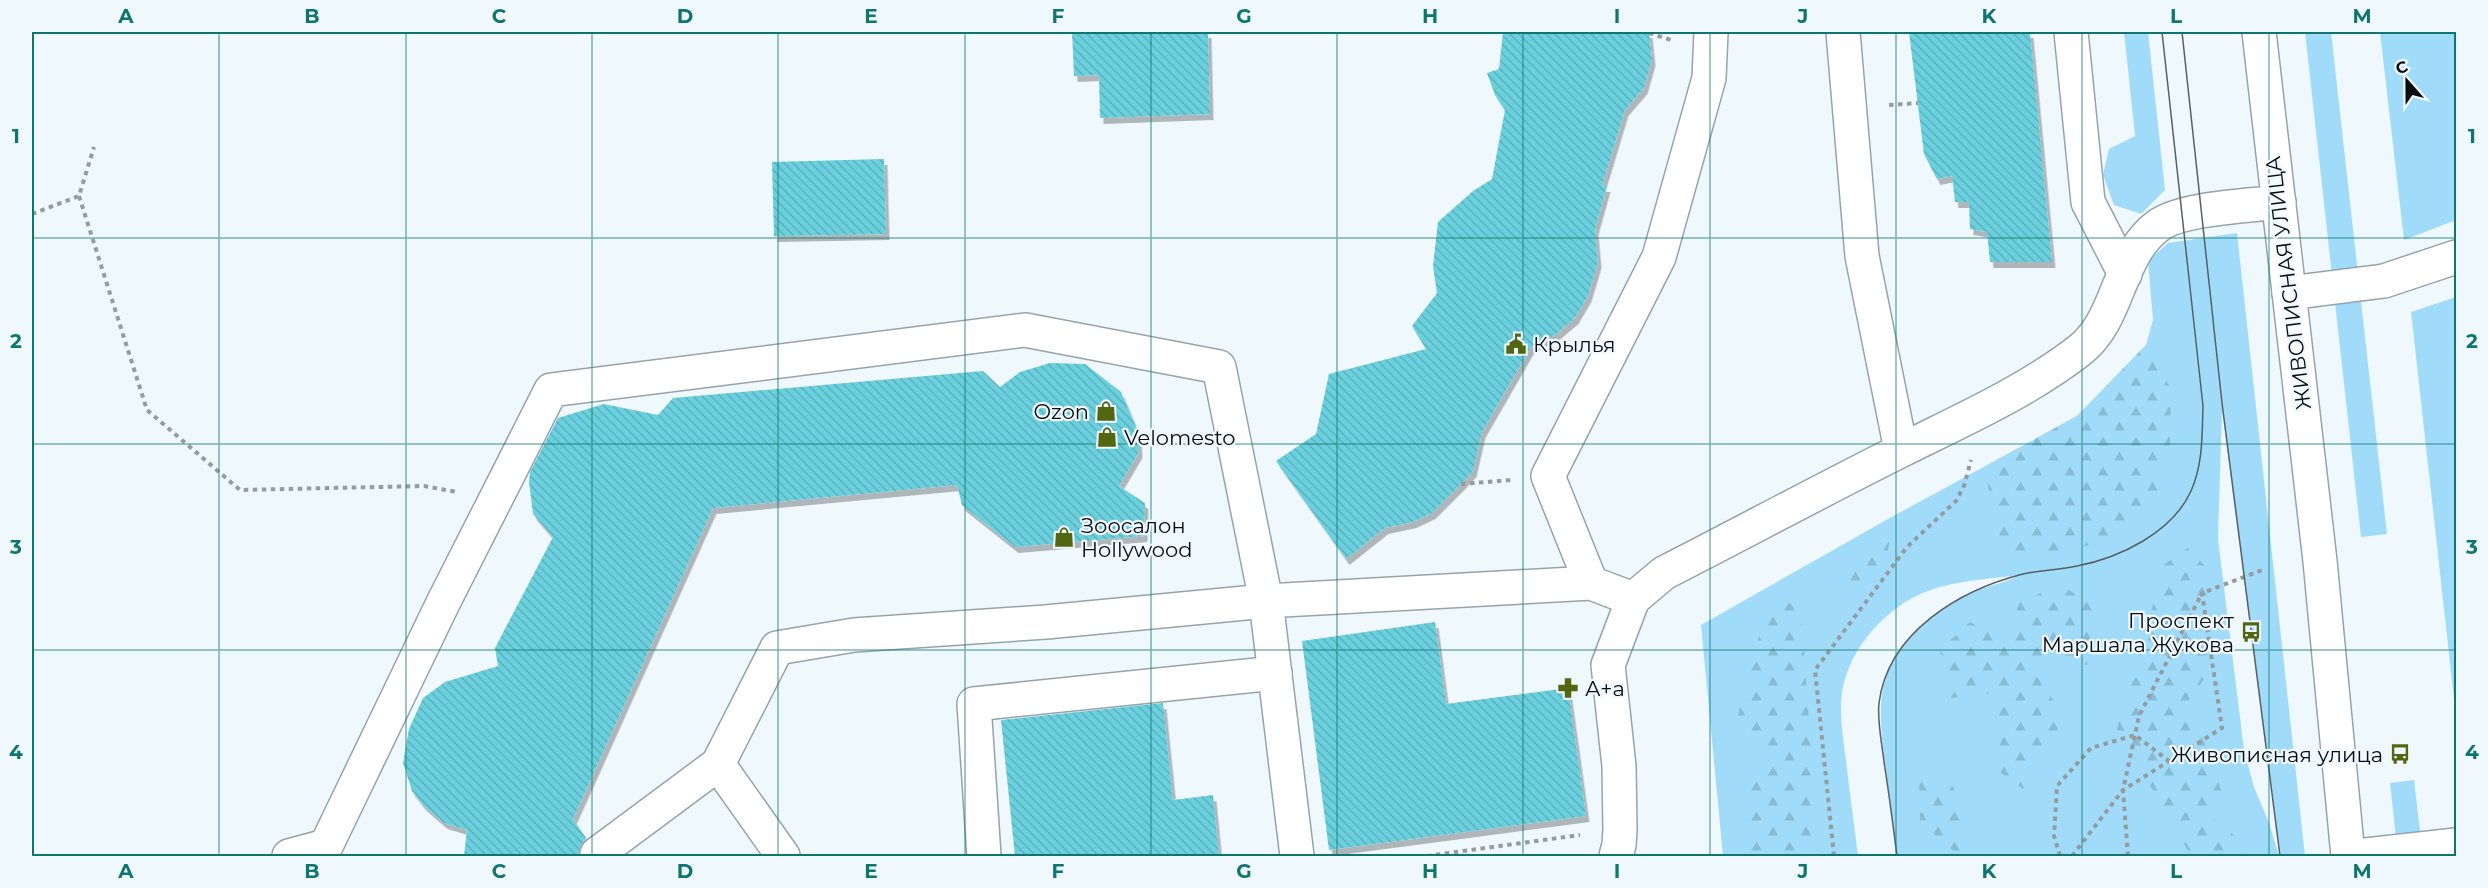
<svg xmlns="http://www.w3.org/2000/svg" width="2488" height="888" font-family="Montserrat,sans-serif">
  <defs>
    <pattern id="forest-firs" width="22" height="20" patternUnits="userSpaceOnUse" patternTransform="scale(1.5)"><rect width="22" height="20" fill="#a0dcf9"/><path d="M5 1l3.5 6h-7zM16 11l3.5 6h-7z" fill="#88bcd4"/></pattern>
    <pattern id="building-back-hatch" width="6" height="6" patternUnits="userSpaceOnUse" patternTransform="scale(1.5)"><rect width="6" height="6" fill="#6bd0de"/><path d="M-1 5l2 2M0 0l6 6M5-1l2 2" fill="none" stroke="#5bb1bd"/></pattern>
    <filter id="shadow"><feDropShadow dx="3.5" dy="6" stdDeviation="0" flood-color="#0004"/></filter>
  </defs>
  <rect width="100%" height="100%" fill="#eff8fd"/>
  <g fill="#a0dcf9">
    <path d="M2124 32H2148L2165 190 2141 214 2114 205 2103 175 2109 149 2135 136Z"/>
    <path d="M2305 32H2331L2387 534 2361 537Z"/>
    <path d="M2380 32H2456V220L2404 240Z"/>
    <path d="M2237 233 2305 856H2280L2222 409 2218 539 2244 750 2254 787 2269 823 2279 856H1897C1893 828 1889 799 1886 770 1876 699 1875 660 1937 613 1947 605 1961 596 1972 592 1987 586 2007 583 2019 575 1989 579 1957 580 1928 591 1887 606 1849 648 1842 692 1839 714 1843 738 1846 761 1850 793 1854 825 1858 856H1723L1701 625 1888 519 2077 416 2146 345 2153 320 2148 261 2168 243Z"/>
    <path d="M2456 297V717L2411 312Z"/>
    <path d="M2414 780 2423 856H2398L2390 783Z"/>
  </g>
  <g fill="url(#forest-firs)">
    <path d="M2146 345 2171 389 2170 445 2159 501 2106 541 2041 557 2005 549 1991 514 1986 466 2077 416Z"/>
    <path d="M1892 532 1886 557 1853 593 1833 582 1847 564Z"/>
    <path d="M2188 548 2206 567 2216 661 2186 705 2205 744 2221 790 2210 816 2239 839 2251 856H2191L2117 729 2155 598 2159 568Z"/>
    <path d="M2060 585 2098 607 2087 665 2042 649 2045 686 2064 719 2023 789 1993 767 2002 738 1993 693 1951 698 1940 650 1970 622 1986 631H2014L2018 603Z"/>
    <path d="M1800 599 1819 856H1751L1747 850 1744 790 1767 763 1737 720 1748 672 1767 611Z"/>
    <path d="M1919 779 1949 780 1969 815 1958 855 1920 822Z"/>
  </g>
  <g fill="url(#building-back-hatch)" filter="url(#shadow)">
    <path d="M1072 32H1208L1210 114 1100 118 1099 75 1074 76Z"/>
    <path d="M1503 32H1649L1652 60 1644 88 1625 110 1602 186H1607L1595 229 1598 262 1588 296 1575 318 1555 335 1531 347 1482 432 1473 471 1461 484 1432 513 1413 522 1385 528 1346 559 1276 461 1316 434 1329 374 1426 349 1412 326 1437 293 1433 266 1438 222 1473 191 1492 179 1505 110 1495 95 1487 73 1499 69Z"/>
    <path d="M1909 32H2030L2052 262H1990L1987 232 1970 229 1969 202H1955L1952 176 1937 179 1924 154Z"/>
    <path d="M884 159 886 234 774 236 772 162Z"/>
    <path d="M1050 363 1085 364 1121 392 1138 432 1139 452 1119 486 1145 503 1144 536 1015 547 962 505 957 485 713 508 573 819 586 838 580 846 578 856H464L467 830 444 823 423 805 412 791 403 763 409 729 423 698 445 682 498 666 495 648 553 537 533 514 529 482 530 472 558 418 604 404 658 415 673 398 983 371 1000 387 1020 372Z"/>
    <path d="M1435 622 1446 704 1568 688 1586 816 1329 850 1302 641Z"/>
    <path d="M1163 703 1173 800 1213 795 1219 856H1015L1001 720Z"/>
  </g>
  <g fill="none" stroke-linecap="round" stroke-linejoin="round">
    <g stroke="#95a4ac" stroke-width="36">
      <g id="minor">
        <path d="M1843 32 1862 256 1901 450"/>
        <path d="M2071 32 2088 202 2125 274"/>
        <path d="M2259 32 2320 561 2348 856"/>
        <path d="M2289 293 2384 281 2456 257"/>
        <path d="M1591 583 1548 476 1659 257 1709 78 1711 32"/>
        <path d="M597 854 718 764"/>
        <path d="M289 856 326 846 443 603 551 390 1025 330 1219 367 1266 601 1297 856"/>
        <path d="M783 856 718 764 777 648 854 635 1046 622 1266 601 1591 583 1633 599 1664 573C1744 532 1822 490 1902 450 1962 420 2026 392 2080 350 2120 319 2117 255 2159 225 2183 208 2248 206 2279 202"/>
        <path d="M984 856 974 704 1275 673"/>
        <path d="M1616 856 1619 845 1620 829 1619 766 1608 665 1633 599"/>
        <path d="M2357 856 2456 845"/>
      </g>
    </g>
    <g stroke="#959ca0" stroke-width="4" stroke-dasharray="4.5 4.5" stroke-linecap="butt">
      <path d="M1649 33 1671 40"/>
      <path d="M1889 105 1918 103"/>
      <path d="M79 196 147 410 240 490 424 486 457 492"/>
      <path d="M32 214 79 196 94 147"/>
      <path d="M1461 484 1512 480"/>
      <path d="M1427 856 1580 835"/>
      <path d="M1834 856 1815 670 1907 547 1956 501 1964 486 1971 460"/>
      <path d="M2060 856 2054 836 2057 786 2091 748 2135 735 2169 761"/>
      <path d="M2072 856 2123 790 2222 728 2202 593 2265 569"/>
      <path d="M2128 856 2123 790 2139 716 2202 593"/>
    </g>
    <use href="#minor" stroke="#fff" stroke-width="33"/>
    <g stroke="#585f62" stroke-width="1.5">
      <path d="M2182 32 2222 403 2280 856"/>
      <path d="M1897 856C1893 825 1889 793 1884 762 1882 743 1877 722 1879 703 1888 632 1960 590 2023 574 2040 570 2059 570 2077 566 2119 558 2172 533 2191 491 2203 464 2202 436 2203 406L2162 32"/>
    </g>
  </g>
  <path fill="none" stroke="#0f766e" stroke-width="1.5" stroke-opacity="0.55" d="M219 32V856M406 32V856M592 32V856M778 32V856M965 32V856M1151 32V856M1337 32V856M1523 32V856M1710 32V856M1896 32V856M2082 32V856M2269 32V856M32 238H2456M32 444H2456M32 650H2456"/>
  <defs>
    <g id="civic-bare" transform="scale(1.62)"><path d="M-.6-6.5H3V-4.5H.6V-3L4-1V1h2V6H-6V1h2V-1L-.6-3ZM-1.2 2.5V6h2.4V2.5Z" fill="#536611" stroke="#eff8fd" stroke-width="2.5" paint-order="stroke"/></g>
    <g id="shop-bare" transform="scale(1.62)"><path d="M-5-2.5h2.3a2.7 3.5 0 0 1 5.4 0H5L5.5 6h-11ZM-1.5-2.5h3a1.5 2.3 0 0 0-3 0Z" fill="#536611" stroke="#eff8fd" stroke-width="2.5" paint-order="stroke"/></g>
    <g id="bus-bare" transform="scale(1.62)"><path d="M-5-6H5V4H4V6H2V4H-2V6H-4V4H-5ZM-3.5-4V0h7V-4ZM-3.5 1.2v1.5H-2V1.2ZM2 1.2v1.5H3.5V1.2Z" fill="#536611" stroke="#eff8fd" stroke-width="2.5" paint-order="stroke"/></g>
    <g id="pharmacy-bare" transform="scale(1.62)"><path d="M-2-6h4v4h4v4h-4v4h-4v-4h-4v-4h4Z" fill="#536611" stroke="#eff8fd" stroke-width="2.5" paint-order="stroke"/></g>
  </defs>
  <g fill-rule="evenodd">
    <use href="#civic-bare" x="1516" y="344"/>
    <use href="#shop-bare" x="1106" y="411"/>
    <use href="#shop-bare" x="1107" y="437"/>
    <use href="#shop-bare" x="1064" y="537"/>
    <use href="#bus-bare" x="2251" y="632"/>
    <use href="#pharmacy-bare" x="1568" y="688"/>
    <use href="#bus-bare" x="2400" y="754"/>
  </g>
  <g text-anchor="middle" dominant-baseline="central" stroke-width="4.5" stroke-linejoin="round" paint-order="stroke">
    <g font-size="21" fill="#080d0f" stroke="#eff8fd">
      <text transform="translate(2288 283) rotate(-97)">ЖИВОПИСНАЯ УЛИЦА</text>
    </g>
    <g font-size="21" fill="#080d0f" stroke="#eff8fd" text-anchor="start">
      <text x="1533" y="344">Крылья</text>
      <text x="1089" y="411" text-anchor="end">Ozon</text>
      <text x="1124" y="437">Velomesto</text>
      <text x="1081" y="525">Зоосалон<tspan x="1081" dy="24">Hollywood</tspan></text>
      <text x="2234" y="620" text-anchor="end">Проспект<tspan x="2234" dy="24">Маршала Жукова</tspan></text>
      <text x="1585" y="688">А+а</text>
      <text x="2383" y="754" text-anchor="end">Живописная улица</text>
    </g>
  </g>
  <rect width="2488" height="888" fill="none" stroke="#eff8fd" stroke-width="66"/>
  <g transform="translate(2407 81) rotate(339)" stroke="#eff8fd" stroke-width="4.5" paint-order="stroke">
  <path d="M0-4.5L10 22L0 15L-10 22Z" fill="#080d0f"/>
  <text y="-9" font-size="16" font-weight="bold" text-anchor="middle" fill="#080d0f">С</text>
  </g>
  <rect x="33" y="33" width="2422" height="822" fill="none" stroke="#0f766e" stroke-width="2"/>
  <g font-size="20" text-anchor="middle" font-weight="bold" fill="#0f766e">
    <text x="126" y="23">A</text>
    <text x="312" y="23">B</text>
    <text x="499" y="23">C</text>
    <text x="685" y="23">D</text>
    <text x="871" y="23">E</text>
    <text x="1058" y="23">F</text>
    <text x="1244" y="23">G</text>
    <text x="1430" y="23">H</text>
    <text x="1617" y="23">I</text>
    <text x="1803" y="23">J</text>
    <text x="1989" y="23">K</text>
    <text x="2176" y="23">L</text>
    <text x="2362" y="23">M</text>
    <text x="16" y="143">1</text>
    <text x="2472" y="143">1</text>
    <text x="16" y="348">2</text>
    <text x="2472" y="348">2</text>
    <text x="16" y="554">3</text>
    <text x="2472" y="554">3</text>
    <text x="16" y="759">4</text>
    <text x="2472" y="759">4</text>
    <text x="126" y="878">A</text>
    <text x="312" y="878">B</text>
    <text x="499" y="878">C</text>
    <text x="685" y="878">D</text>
    <text x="871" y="878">E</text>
    <text x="1058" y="878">F</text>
    <text x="1244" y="878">G</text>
    <text x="1430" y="878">H</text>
    <text x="1617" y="878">I</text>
    <text x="1803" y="878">J</text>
    <text x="1989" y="878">K</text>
    <text x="2176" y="878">L</text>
    <text x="2362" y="878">M</text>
  </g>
</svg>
